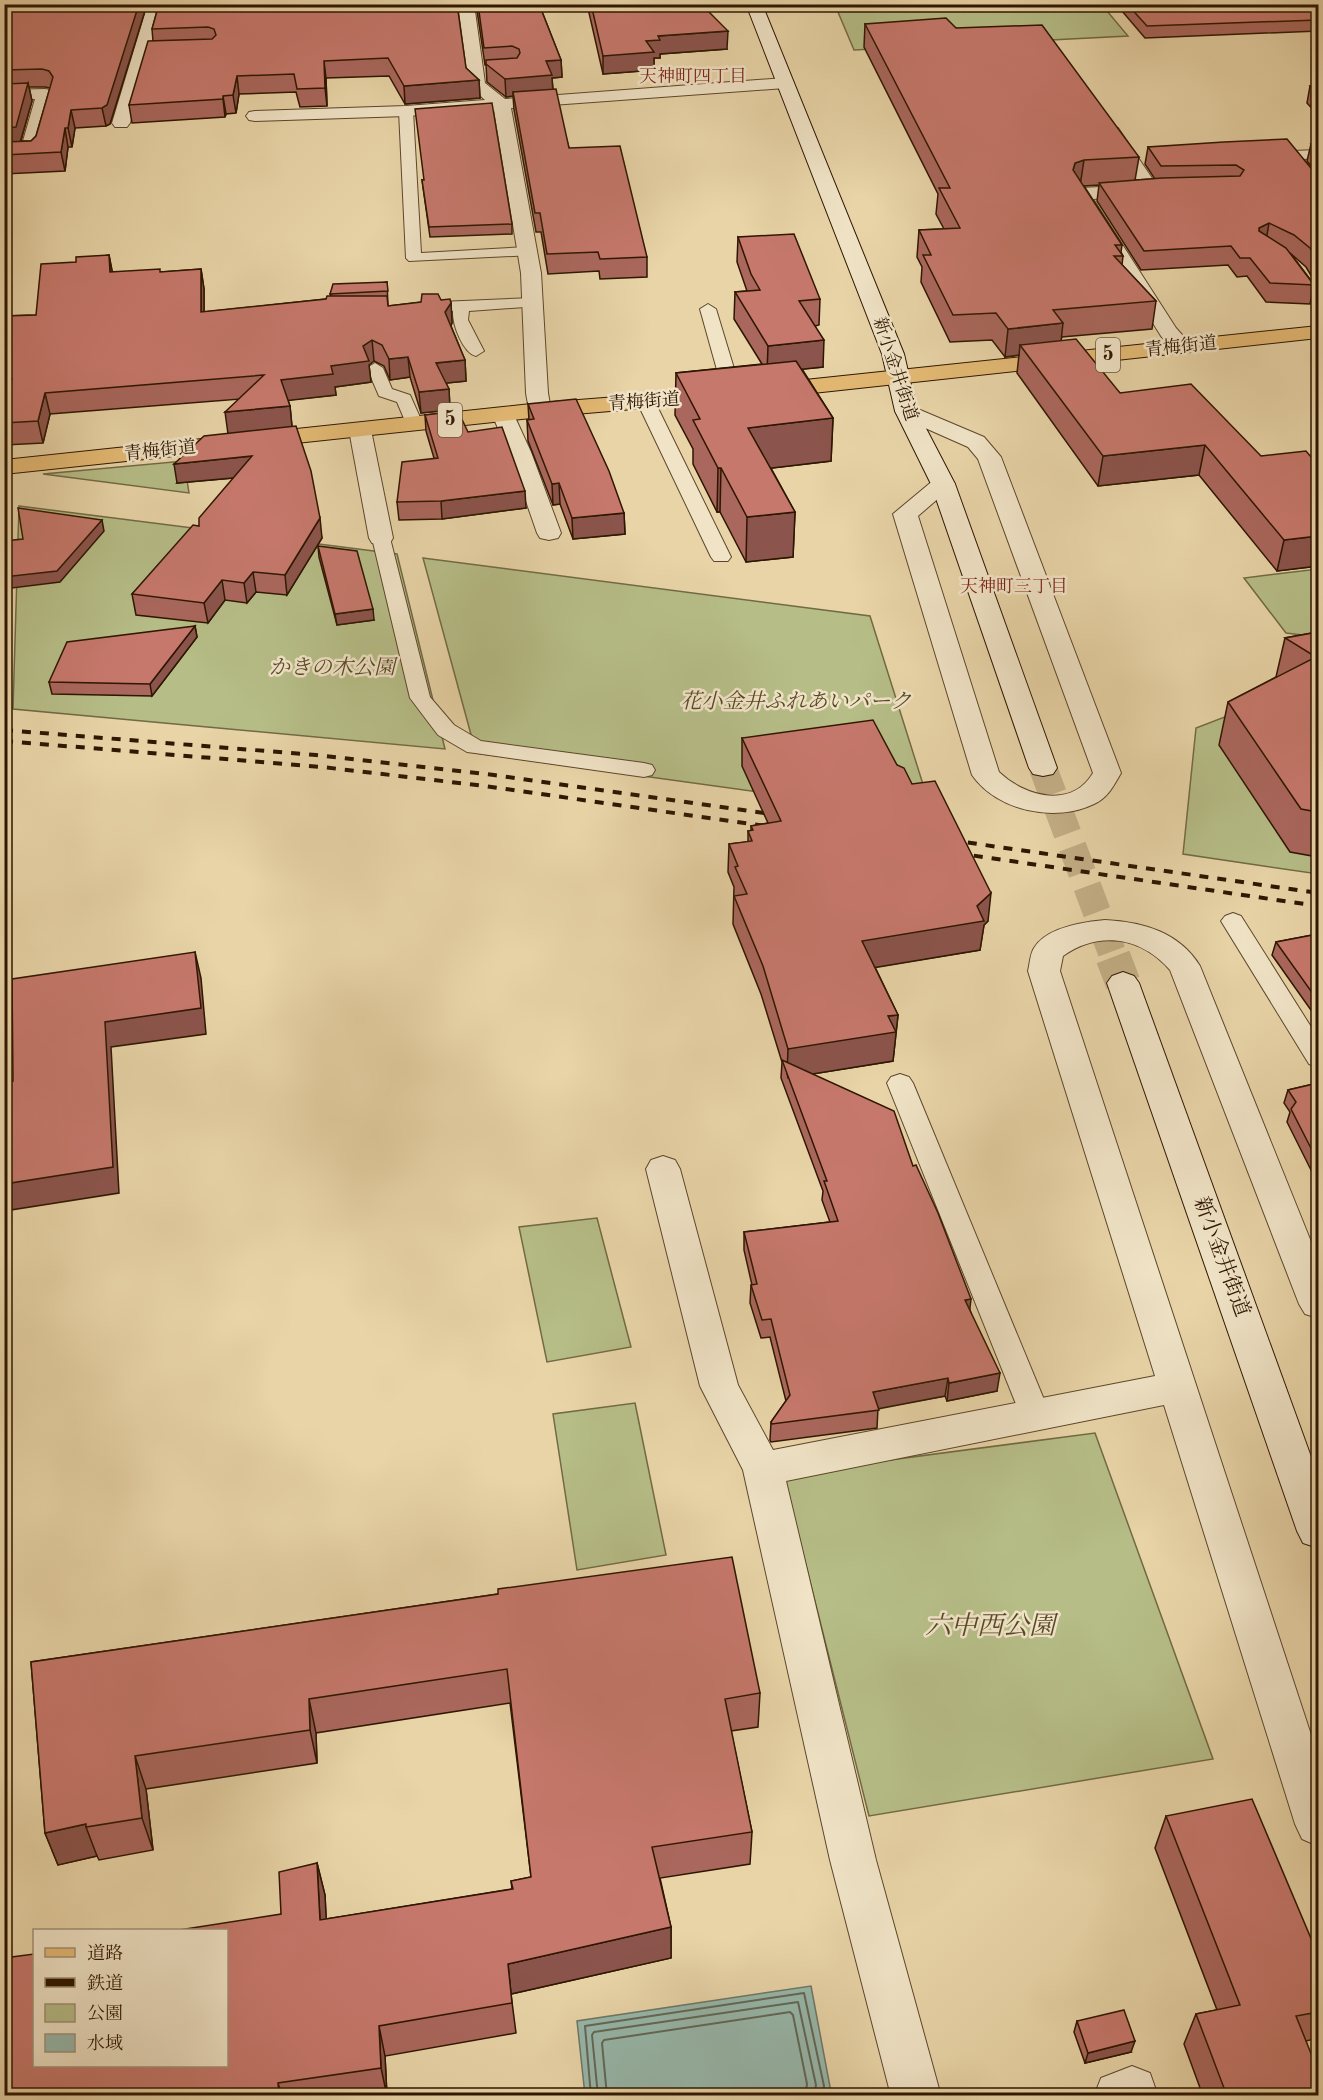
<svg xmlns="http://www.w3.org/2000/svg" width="1323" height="2100" font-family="'Old Standard TT','Noto Serif JP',serif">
  <rect width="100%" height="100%" fill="#e8d4a7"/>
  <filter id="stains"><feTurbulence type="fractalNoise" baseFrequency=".00333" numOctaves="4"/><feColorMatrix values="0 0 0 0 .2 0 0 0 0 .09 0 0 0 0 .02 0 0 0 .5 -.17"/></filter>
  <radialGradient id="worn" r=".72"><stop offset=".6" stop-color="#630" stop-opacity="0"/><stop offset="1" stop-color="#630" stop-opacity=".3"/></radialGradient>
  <g fill="#b6bd87" stroke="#726a44" stroke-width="1.5">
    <path d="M835 5H1102L1128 36 854 50Z"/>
    <path d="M184 461 189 493 43 474Z"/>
    <path d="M19 506 397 554 445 749 13 709Z"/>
    <path d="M423 558 870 616 933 816 476 753Z"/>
    <path d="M1318 569V637L1286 633 1244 578Z"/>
    <path d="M1318 681V874L1183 854 1196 728Z"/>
    <path d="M597 1218 631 1347 547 1362 519 1227Z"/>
    <path d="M635 1403 666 1555 577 1570 553 1414Z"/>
    <path d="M1095 1433 1213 1759 869 1816 783 1474Z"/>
  </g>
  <path fill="#97b8ac" stroke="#6d7767" stroke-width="1.5" d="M811 1986 831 2092 809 2096 585 2095 577 2021Z"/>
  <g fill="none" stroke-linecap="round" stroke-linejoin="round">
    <g stroke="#626756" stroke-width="2">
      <path d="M591 2096 585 2026 804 1993 824 2086 822 2096"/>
      <path d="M598 2096 592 2035 594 2032 798 2002 816 2085 814 2096"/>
      <path d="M607 2096 602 2043 604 2040 790 2012 793 2015 807 2084 805 2096"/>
    </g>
    <path stroke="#c3ae86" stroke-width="28" stroke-dasharray="28 14" stroke-linecap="butt" d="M1043 768 1114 958"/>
    <path stroke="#c3ae86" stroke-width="35" stroke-dasharray="35 18" stroke-linecap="butt" d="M1113 957 1123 983"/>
    <g stroke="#5c462a" stroke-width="2">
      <g id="lane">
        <path d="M406 107 413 111 421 253 528 247 536 252 533 255 409 261 406 258 399 111Z"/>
        <path d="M1318 150V158L1303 159 1318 178V190L1313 189 1285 155 1292 151Z"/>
        <path d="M1292 260 1297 262 1318 290V305L1312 303 1284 265Z"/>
        <path d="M533 298 541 303 539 306 469 311 468 320 484 351 476 356C463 353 452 324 453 311L416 313 408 308 416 303Z"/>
        <path d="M708 304 716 309 742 395 739 399H727L724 395 700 309Z"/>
        <path d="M375 363 383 368 392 389 410 395 423 424 420 428H408L397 402 379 396 367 368Z"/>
        <path d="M646 397 652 398 655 402 731 557 728 561H714L711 557 637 402 640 398Z"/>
        <path d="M381 532 388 534 390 538 430 697 454 725 481 741 644 763 652 765 655 770 652 775 644 777 475 753 467 752 438 735 410 698 372 538 374 534Z"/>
        <path d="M1233 913 1241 916 1318 1038V1067L1309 1064 1221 921 1225 916Z"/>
        <path d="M900 1074 909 1077 913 1083 1050 1414 1046 1423 1035 1426 1024 1423 1020 1414 887 1083 891 1077Z"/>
      </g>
    </g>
    <g stroke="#5c462a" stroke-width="2">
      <g id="street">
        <path d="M148 4H164L130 123 127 127H115L112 123Z"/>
        <path d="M458 4H474L485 83 505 99 785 78 793 83 785 88 511 108 541 273 548 393 551 410 548 415 540 417 532 415 529 410 526 393 521 273 494 110 406 116 255 121 249 120 246 116 249 112 255 111 406 106 485 100 469 85Z"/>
        <path d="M45 89 51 90 54 94 38 153 35 157 4 159V149L21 148 35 99 4 100V90Z"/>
        <path d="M1112 127 1118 128 1160 190 1158 194 1151 196 1093 199 1176 328 1193 347 1190 352C1175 355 1170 347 1161 336L1072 194 1074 190 1081 188 1138 185 1103 132 1106 128Z"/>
        <path d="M906 404 984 437 1001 457 1121 773C1114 785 1108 798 1094 804 1055 823 997 811 972 775L893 514 935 479 943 477 951 479 955 484 918 516 999 772C1025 797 1072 809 1093 773L978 459 968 447 898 416 895 411 898 406Z"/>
        <path d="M503 408 511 410 514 415 531 452 561 533 558 538 549 540 540 538 537 533 509 452 492 415 495 410Z"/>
        <path d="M360 423 368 425 371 430 393 538 390 543 381 545 372 543 369 538 349 430 352 425Z"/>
        <path d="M1105 920C1143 922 1179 932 1200 966L1318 1259V1318L1305 1314 1299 1304 1170 970C1141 937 1099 930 1063 956L1060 971 1318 1756V1846L1302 1839 1295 1824 1164 1405 786 1481 876 1860 941 2096H891L830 1860 743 1470 700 1386 646 1169 651 1160 663 1156 675 1160 680 1169 738 1385 773 1450 1155 1376 1028 971C1030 963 1030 954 1034 948 1047 927 1083 922 1105 920Z"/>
        <path d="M1132 2066 1150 2073 1158 2096H1094L1101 2078Z"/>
      </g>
    </g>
    <g stroke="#2e1600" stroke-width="2">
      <g id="secondary">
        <path d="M746 4H762L904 354 917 411 955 484 1057 768 1053 774 1043 776 1033 774 1029 768 931 484 895 411 882 354Z"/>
        <path d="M1123 972 1134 976 1139 983 1318 1476V1548L1303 1543 1297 1531 1107 983 1112 976Z"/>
      </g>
    </g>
    <g stroke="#2e1600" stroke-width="2">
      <g id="primary">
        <path d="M1318 326V338L767 398 759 396 756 391 759 386 767 384Z"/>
        <path d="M719 389 727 391 730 396 727 401 540 417 4 474V460L540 403Z"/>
      </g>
    </g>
    <use href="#lane" fill="#f0e3c6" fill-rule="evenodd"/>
    <use href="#street" fill="#f0e3c6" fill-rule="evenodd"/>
    <use href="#secondary" fill="#f0e3c6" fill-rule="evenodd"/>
    <use href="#primary" fill="#e4ba74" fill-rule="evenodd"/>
    <g stroke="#2e1600" stroke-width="4" stroke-dasharray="9 9" stroke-linecap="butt">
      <path d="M4 730 316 755 494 775 778 815"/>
      <path d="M4 741 322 767 485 786 772 827"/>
      <path d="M950 840 1318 893"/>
      <path d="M956 853 1318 906"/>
    </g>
  </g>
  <g fill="#aa675d" stroke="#2e1600" stroke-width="1.5" fill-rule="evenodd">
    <path d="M4 4H147L110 124 106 126 75 128 72 147H68L65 171 4 174ZM29 87H45L50 88 36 136 31 141H21L32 101Z"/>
    <path d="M159 4 466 68 479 80 480 98 405 104 389 76 326 78 327 106 300 107 296 92 239 94 236 113 226 114 225 117 132 123 129 105 153 41 152 29Z"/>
    <path d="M476 4H539L561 60 562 77 552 78 553 89 569 148 647 257V277L600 279 599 271 548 274 541 232H536L514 110 513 96 506 97 487 82 486 65H485Z"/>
    <path d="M587 4H714V7L704 8 727 49 660 54V58H654V70L603 74Z"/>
    <path d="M1116 4H1318V31L1145 38Z"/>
    <path d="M865 24 956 28 1139 157 1135 180 1155 179 1145 164 1148 147 1317 173 1307 161 1311 144 1318 143V287L1306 267 1290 253 1314 285 1310 304 1266 302 1247 276 1237 277 1228 265 1141 270 1097 201 1099 185 1084 186 1122 245 1121 252 1123 256 1122 265 1156 301 1152 329 1062 337 1061 340 1120 393 1261 456 1318 465V566L1277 571 1199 475 1098 486 1017 373 1019 355 1005 357 992 340 950 342 921 282 922 267 917 257 919 230 944 229 936 214 938 194 864 47Z"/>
    <path d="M1318 85V115L1307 103 1310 86Z"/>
    <path d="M422 180 512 224V234L430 237Z"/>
    <path d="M738 237 820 299 819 325 815 326 823 367 802 369 833 418 831 461 771 468 795 512 793 557 746 562 720 512H717L693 464V449L675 415 676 373 762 364 734 319 735 292 747 291 737 262Z"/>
    <path d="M109 255 112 272H161L201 269 204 289V312L326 299 331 296 330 294 387 282 388 306 441 300 451 303 452 323 451 326 465 360 466 381 446 383 449 389 450 410 421 413 410 377 390 380 384 366 374 361 369 365 371 382 335 387 336 395 288 400 290 406 292 426 322 538 287 595 256 592 247 603 225 600 208 623 136 615 132 594 199 526 234 478 177 483 228 433 240 399 50 414 43 443 5 445 4 406 6 402H4V316L36 315 76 262Z"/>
    <path d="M528 404 624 513 625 534 573 539 560 504 553 505 528 441 527 420H529Z"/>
    <path d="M425 415 468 432 526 508 442 519 399 520 397 502 434 458 426 431Z"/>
    <path d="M318 546 374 620 337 625 319 557Z"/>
    <path d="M195 626 197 637 152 696 52 694 49 682Z"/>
    <path d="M1318 632V857L1290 852 1219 745 1228 702 1276 677 1285 638Z"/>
    <path d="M742 738 897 765 912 784 988 921 984 925 980 950 875 967 898 1015 893 1061 812 1074 913 1166 970 1310 997 1391 947 1401 945 1396 878 1408 877 1428 771 1442 770 1440 771 1422 786 1401 770 1337 761 1338 750 1303 751 1285H752L744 1250V1232L830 1222 822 1200 823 1191 781 1078 782 1062 761 994 733 924 734 887 728 872 729 844 748 842V831H751V826L768 823 742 766Z"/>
    <path d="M1318 934V1020L1272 955 1276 942Z"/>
    <path d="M1318 1083V1184L1287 1122 1290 1112 1284 1103 1288 1090Z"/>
    <path d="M498 1594 760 1693 758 1727 731 1731 752 1832 750 1864 660 1878 671 1927V1958L511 1994 516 2033 385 2056 387 2096H4L281 1914 317 1863 325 1895 326 1919 512 1889 511 1881 531 1877 510 1703 316 1733 317 1763 146 1789 153 1850 99 1860 97 1856 58 1865 45 1833 31 1662Z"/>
    <path d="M1166 1816 1318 1955V2038L1306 2041 1318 2096H1203L1184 2044 1196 2014 1217 2010 1155 1848Z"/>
    <path d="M1077 2021 1131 2052 1085 2063 1074 2032Z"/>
  </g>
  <g fill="#8b544c" stroke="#2e1600" stroke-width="1.5">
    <path d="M139 4H147L110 124 106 126 102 108Z"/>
    <path d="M728 31 727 49 660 54V58H654V70L603 74V56L658 36Z"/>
    <path d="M561 60 562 77 552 78 553 93 513 92V96L506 97 505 79 546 61Z"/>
    <path d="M324 61 326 78 327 106 325 88Z"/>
    <path d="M237 76 239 94 236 113 233 95Z"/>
    <path d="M479 80 480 98 405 104 404 86Z"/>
    <path d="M28 83 32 101 19 146 4 147V128Z"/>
    <path d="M223 96 226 114 225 117 223 99Z"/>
    <path d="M71 110 75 128 72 147 68 128Z"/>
    <path d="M65 128 68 147 65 171 61 152Z"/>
    <path d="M1084 160 1080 186 1073 170 1075 163Z"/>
    <path d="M1269 223 1266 241 1256 246 1259 228Z"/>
    <path d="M109 255 113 275 110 272Z"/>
    <path d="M201 269 204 289V332L201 312Z"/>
    <path d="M451 303 452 323 447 332 445 312Z"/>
    <path d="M1063 323 1060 351 1020 345 1019 355 1005 357 1008 329Z"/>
    <path d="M372 340 374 361 369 365 371 382 335 387 336 395 284 401 281 380 363 346Z"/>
    <path d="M824 340 823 367 767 373 768 346Z"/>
    <path d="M408 357 410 377 390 380 389 359Z"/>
    <path d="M465 360 466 381 438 384 436 363Z"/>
    <path d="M12 379 16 400 4 402V380Z"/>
    <path d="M449 389 450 410 421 413 419 392Z"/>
    <path d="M45 393 50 414 43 443 38 421Z"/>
    <path d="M290 406 292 427 228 434 225 412Z"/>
    <path d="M833 418 831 461 747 471 748 428Z"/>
    <path d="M1205 445 1199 475 1098 486 1103 456Z"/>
    <path d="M252 456 255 476 177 483 174 464Z"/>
    <path d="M718 468H721L720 512H717Z"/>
    <path d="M559 483 560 504 553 505 552 484Z"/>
    <path d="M525 491 526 508 442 519 441 501Z"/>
    <path d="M795 512 793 557 746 562 747 517Z"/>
    <path d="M624 513 625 534 573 539 572 518Z"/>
    <path d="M320 518 322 538 287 595 285 575Z"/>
    <path d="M102 520 104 531 60 582 4 589V577Z"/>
    <path d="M1318 536V566L1277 571 1284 540Z"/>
    <path d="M253 572 256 592 247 603 244 583Z"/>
    <path d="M222 580 225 600 208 623 204 603Z"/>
    <path d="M373 609 374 620 337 625 335 614Z"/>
    <path d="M195 626 197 637 152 696 150 684Z"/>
    <path d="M991 893 988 921 984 925 980 950 860 970 862 941 977 906Z"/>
    <path d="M195 952 201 978 206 1034 111 1047 119 1193 4 1211V1184L105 1022Z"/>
    <path d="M898 1015 893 1061 788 1078 787 1073 788 1049 888 1016Z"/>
    <path d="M971 1299 969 1317 965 1300Z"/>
    <path d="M1000 1373 997 1391 947 1401 949 1383Z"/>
    <path d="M948 1378 945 1396 872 1410 873 1392Z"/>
    <path d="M4 1695 7 1701 4 1750Z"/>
    <path d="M309 1699 316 1733 317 1763 310 1730Z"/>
    <path d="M135 1756 146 1789 153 1850 142 1818Z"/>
    <path d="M86 1824V1827L97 1856 58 1865 45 1833Z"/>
    <path d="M317 1863 325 1895 328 1952 320 1920Z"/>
    <path d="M671 1927V1958L511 1994 508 1964Z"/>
    <path d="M379 2026 385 2056 387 2096 381 2068Z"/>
    <path d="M1135 2041 1131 2052 1085 2063 1088 2053Z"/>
    <path d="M278 2083 282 2096H279Z"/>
  </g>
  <g fill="#c6786c" stroke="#2e1600" stroke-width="1.5">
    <path d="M4 4H139L107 105 102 108 71 110 68 128H65L61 152 4 155V142L31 141 36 136 53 77 49 71 42 69 4 70Z"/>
    <path d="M159 4H457L466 68 479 80 404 86 388 58 324 61 325 88 297 89 294 74 237 76 233 95 223 96V99L129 105 148 41 212 39 216 35 214 29 208 27 152 29Z"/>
    <path d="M478 4H539L561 60 546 61 552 75 505 79 486 64V60L517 58 520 53 519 49 512 46 484 48Z"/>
    <path d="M591 4H701L728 31 658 36 660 40 646 41 654 52 603 56Z"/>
    <path d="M1127 4H1318V20L1147 26Z"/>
    <path d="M946 18 956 28 1042 25 1139 157 1084 160 1075 163 1073 170 1122 245H1115L1123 256H1114L1156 301 1053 310 1063 323 1008 329 996 313 953 315 923 255H931L919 230 960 228 939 188H950L865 24Z"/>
    <path d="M28 83 16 127 4 128V84Z"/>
    <path d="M1318 85V94L1310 86Z"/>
    <path d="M556 89 569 148 620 146 647 257 600 259 598 252 547 254 540 213H535L513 92Z"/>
    <path d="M492 103 512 224 429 227 422 180H424L415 109Z"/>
    <path d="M1287 139 1315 173H1318V262L1310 248 1294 235 1269 223 1259 228V231L1286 248 1314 285 1270 283 1250 258H1240L1231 246 1144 251 1099 183 1162 178 1240 176 1244 170 1236 165 1161 166 1148 147 1224 142Z"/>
    <path d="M1318 143V153L1311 144Z"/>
    <path d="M794 234 820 299 799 301 824 340 768 346 735 292 760 290 751 274 738 237Z"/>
    <path d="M109 255 110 272 160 269V272L201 269V312L326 299 327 296H387L388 306 421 302 422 294H438L441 300 450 299 451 303 445 312 465 360 436 363 449 389 419 392 408 357 389 359 382 345 372 340 363 346 369 361 331 366 333 374 281 380 290 406 225 412 264 375 45 393 38 421 4 423V406L12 379 4 380V316L36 315 41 264 76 262V257Z"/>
    <path d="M387 282 388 291 330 294 333 284Z"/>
    <path d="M1076 339 1120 393 1191 384 1261 456 1306 451 1318 465V536L1284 540 1205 445 1103 456 1020 345Z"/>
    <path d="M796 361 833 418 748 428 795 512 747 517 721 468H718L693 420 700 419 676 373Z"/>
    <path d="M576 399 609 471 624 513 572 518 559 483 552 484 527 420 534 419 528 404Z"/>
    <path d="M458 411 468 432 502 427 525 491 441 501 397 502 402 462 438 458 425 415Z"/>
    <path d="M296 426 311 471 320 518 285 575 253 572 244 583 222 580 204 603 132 594 193 525 199 526V518L252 456 174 464 204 436Z"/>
    <path d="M18 508 102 520 57 571 4 577V541L23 539Z"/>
    <path d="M318 546 357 551 373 609 335 614Z"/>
    <path d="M195 626 150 684 49 682 67 642Z"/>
    <path d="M1318 632V812L1301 809 1228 702 1316 657 1285 638Z"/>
    <path d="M873 720 897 765 904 768 912 784 935 781 991 893 977 906 984 921 862 941 898 1015 888 1016 896 1032 788 1049 763 966 734 896 747 894 735 867 738 866 729 844 752 841 748 831 753 830 751 826 781 821 742 738Z"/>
    <path d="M1318 934V1001L1276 942Z"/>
    <path d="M195 952 201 1008 105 1022 113 1167 4 1184V1082L13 1081 12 979Z"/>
    <path d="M782 1060 894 1111 913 1166 916 1165 938 1213 971 1299 965 1300 1000 1373 949 1383 948 1378 873 1392 879 1410 772 1424 771 1422 790 1395 771 1319 762 1320 751 1285 757 1284 744 1232 838 1221 824 1181H827Z"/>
    <path d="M1318 1083V1162L1291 1109 1296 1102 1288 1090Z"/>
    <path d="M732 1557 760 1693 725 1699 752 1832 652 1847 671 1927 508 1964 512 2003 379 2026 381 2068 278 2083 279 2096H4V1958L34 1954V2066H226V1930H179L281 1914 279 1872 317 1863 320 1920 513 1889 511 1881 531 1877 507 1669 309 1699 310 1730 135 1756 142 1818 86 1827V1824L45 1833 31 1662 498 1594V1589Z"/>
    <path d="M1252 1799 1318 1955V2012L1296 2016 1318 2071V2096H1227L1196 2014 1240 2005 1166 1816Z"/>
    <path d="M1124 2010 1135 2041 1088 2053 1077 2021Z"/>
  </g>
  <g text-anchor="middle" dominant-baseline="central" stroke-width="5" stroke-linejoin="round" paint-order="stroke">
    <g font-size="18" fill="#7a1f14" stroke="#f0e3c6">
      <text x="693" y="77">天神町四丁目</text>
      <text x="1014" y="587">天神町三丁目</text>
    </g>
    <g font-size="18" fill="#2e1600" stroke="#f0e3c6">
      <text transform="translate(1181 347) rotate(-6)">青梅街道</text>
      <text transform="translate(895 369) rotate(72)">新小金井街道</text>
      <text transform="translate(644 402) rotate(-4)">青梅街道</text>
      <text transform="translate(160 451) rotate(-6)">青梅街道</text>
    </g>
    <g fill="#f0e3c6" stroke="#68543b" stroke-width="1.5">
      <rect x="1096" y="338" width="24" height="34" rx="4.5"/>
      <rect x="438" y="403" width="24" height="34" rx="4.5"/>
    </g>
    <g font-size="20" font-weight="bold" fill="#2e1600">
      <text x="1108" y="355">5</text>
      <text x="450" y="420">5</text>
    </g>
    <g font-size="21" font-style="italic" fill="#574828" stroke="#f0e3c6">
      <text x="332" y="668">かきの木公園</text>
      <text x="796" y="702">花小金井ふれあいパーク</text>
    </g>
    <g font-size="21" fill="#2e1600" stroke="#f0e3c6">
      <text transform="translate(1221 1257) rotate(70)">新小金井街道</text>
    </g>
    <g font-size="26" font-style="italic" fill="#574828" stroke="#f0e3c6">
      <text x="990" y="1627">六中西公園</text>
    </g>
  </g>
  <rect width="1323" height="2100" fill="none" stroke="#e8d4a7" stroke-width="24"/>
  <rect x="6" y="6" width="1311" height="2088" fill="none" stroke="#2e1600" stroke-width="3"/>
  <rect x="12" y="12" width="1299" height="2076" fill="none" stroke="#2e1600" stroke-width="1.5"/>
  <rect x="33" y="1929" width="195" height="138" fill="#f0e3c6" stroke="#a29177" stroke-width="1.5"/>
  <rect x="45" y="1948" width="30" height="9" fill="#e4ba74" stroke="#a29177" stroke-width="1.5"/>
  <text x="87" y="1959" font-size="18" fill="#2e1600">道路</text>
  <rect x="45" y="1978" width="30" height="9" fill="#2e1600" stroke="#a29177" stroke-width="1.5"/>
  <text x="87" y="1989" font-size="18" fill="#2e1600">鉄道</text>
  <rect x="45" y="2004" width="30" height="18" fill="#b6bd87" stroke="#a29177" stroke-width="1.5"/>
  <text x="87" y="2019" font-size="18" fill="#2e1600">公園</text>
  <rect x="45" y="2034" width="30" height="18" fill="#97b8ac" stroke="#a29177" stroke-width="1.5"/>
  <text x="87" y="2049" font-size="18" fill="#2e1600">水域</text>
  <rect width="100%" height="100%" filter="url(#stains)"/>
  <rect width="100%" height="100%" fill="url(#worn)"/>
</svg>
